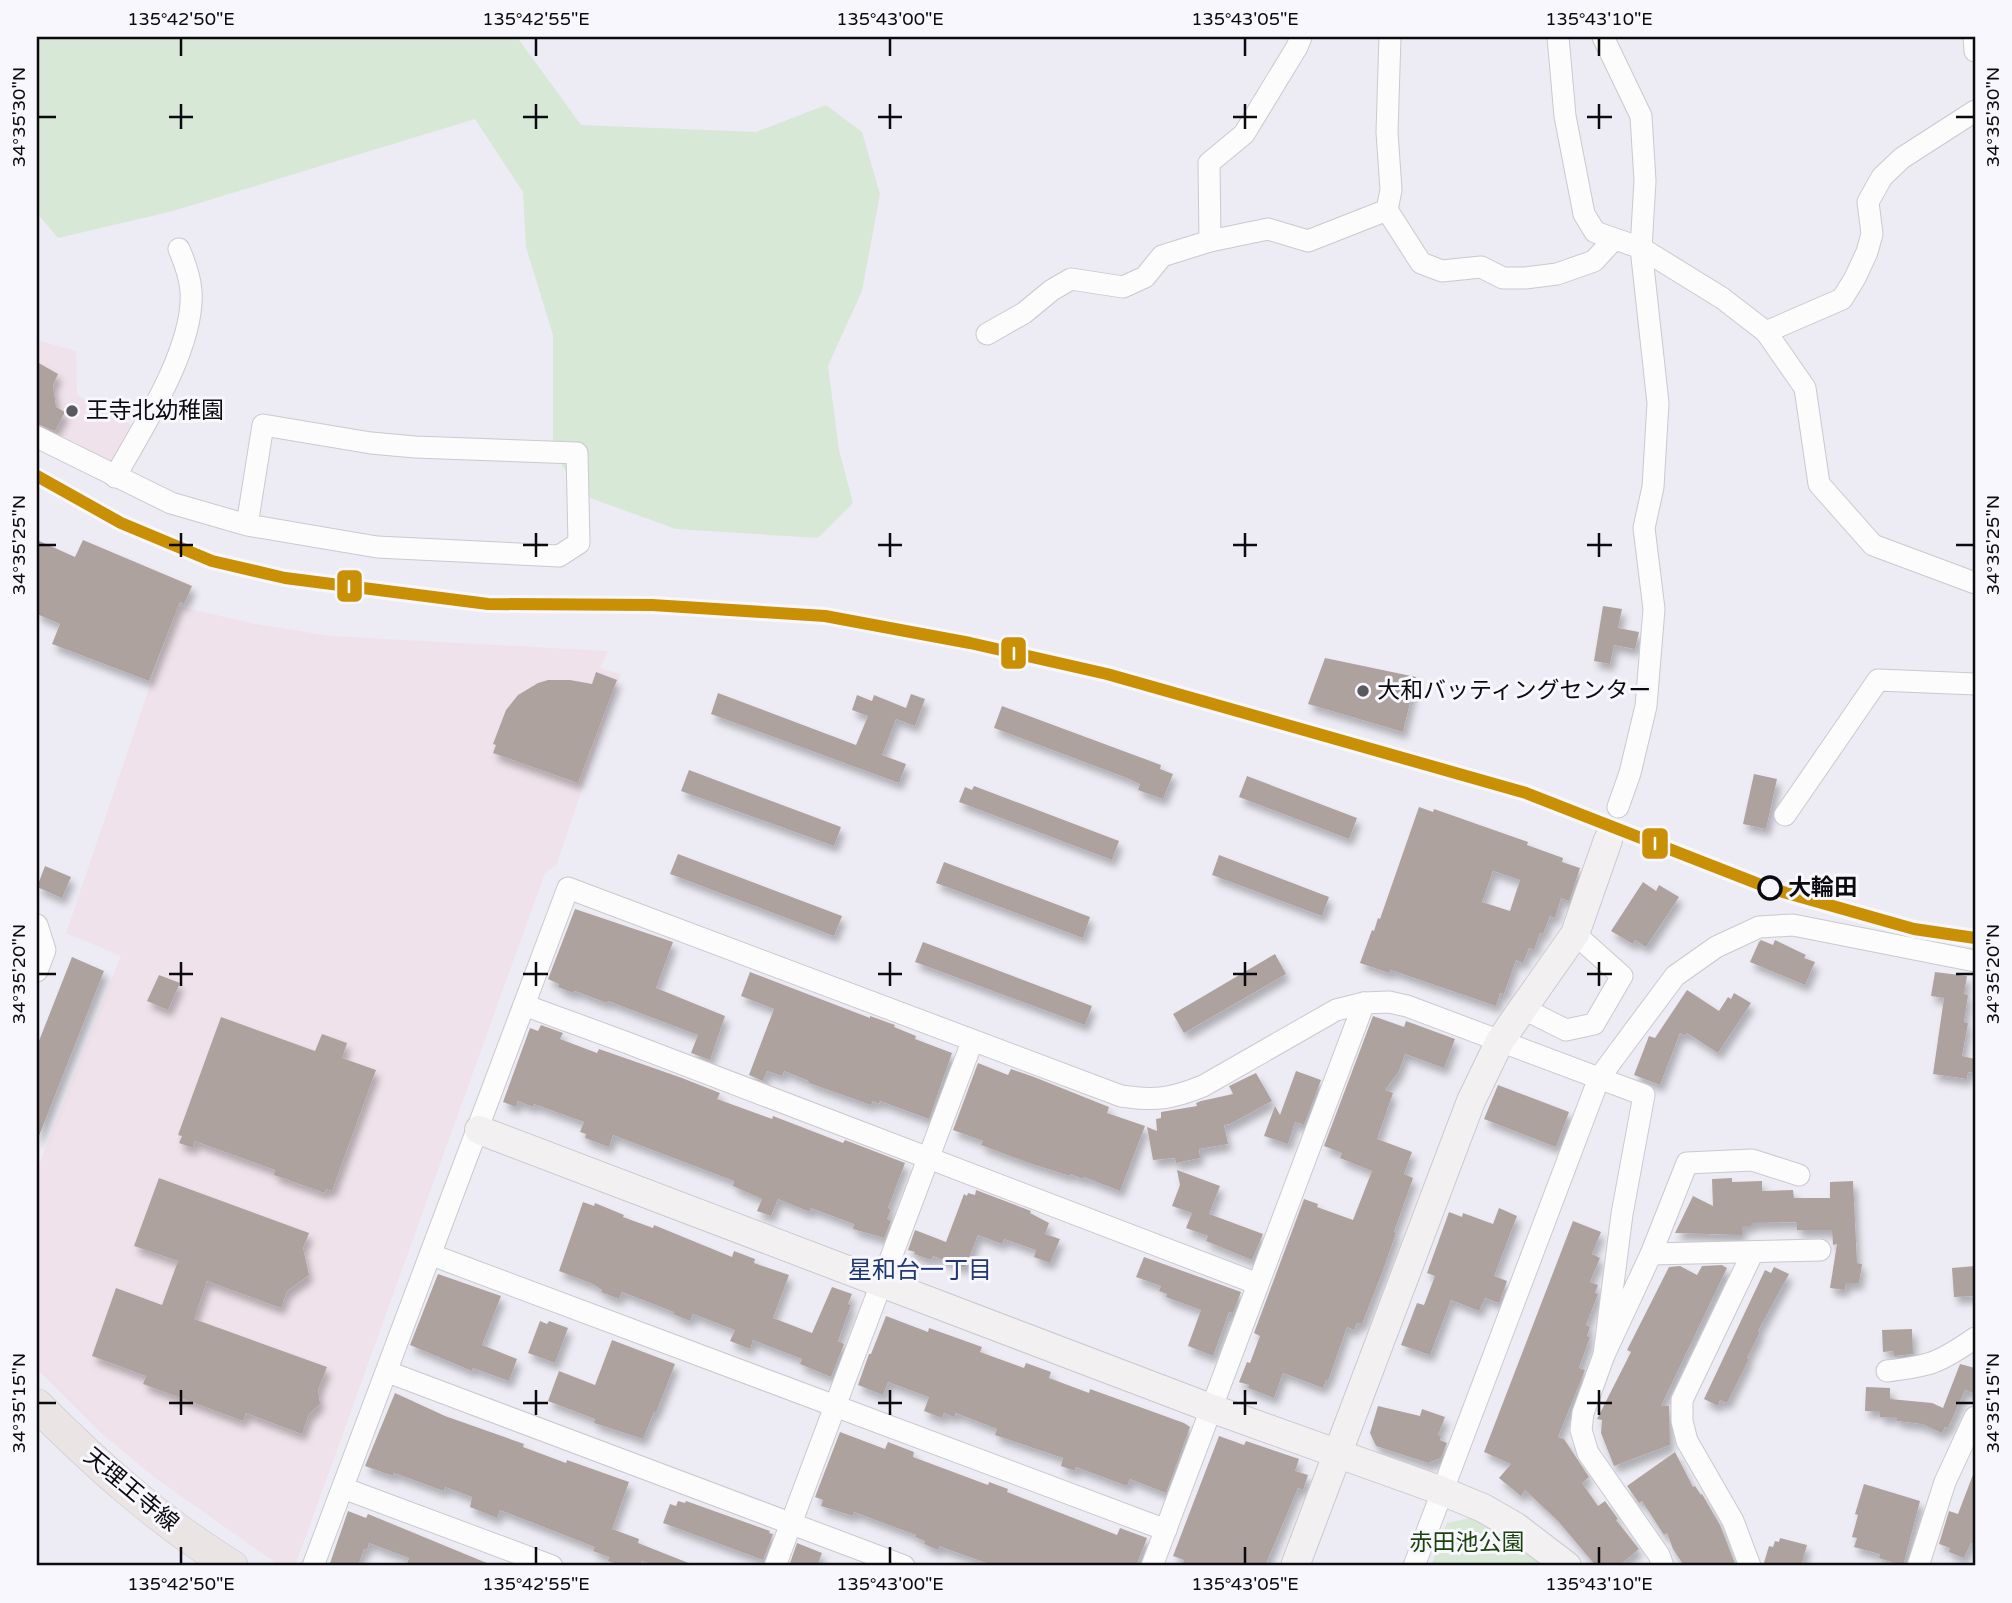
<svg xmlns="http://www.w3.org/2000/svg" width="2012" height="1603" font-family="'Varela Round','Noto Sans JP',sans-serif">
  <defs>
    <filter id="shadow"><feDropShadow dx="4" dy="7" stdDeviation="3.5" flood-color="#0004"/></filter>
  </defs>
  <rect width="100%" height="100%" fill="#edecf4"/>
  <g fill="#f0e2ea">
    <path d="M37 340 76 351 77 395 136 427 119 457 109 464 37 429Z"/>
    <path d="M177 606 256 624 331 636 608 651 600 668 621 674 556 866 545 873 297 1561 291 1566H280L158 1480 102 1434 37 1369V1170L121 956 66 933Z"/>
  </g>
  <g fill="#d7e8d6">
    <path d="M37 37H517L581 125 756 132 826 105 862 132 880 194 862 291 828 366 839 450 853 503 818 538 676 529 579 494 553 450V335L526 247 523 192 475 119 173 211 58 238 37 213Z"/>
    <path d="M1470 1518 1508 1537 1544 1566H1431L1447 1523Z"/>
  </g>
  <g fill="#aea29f" fill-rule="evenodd" filter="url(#shadow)">
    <path d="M37 362 58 374 53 385 56 407 65 412 55 431 37 424Z"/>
    <path d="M37 540 75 557 83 540 192 586 184 604 180 602 149 681 52 644 60 624 37 614Z"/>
    <path d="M1603 606 1622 609 1618 628 1639 632 1635 649 1614 645 1610 664 1594 661Z"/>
    <path d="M1325 658 1416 677 1403 732 1308 704Z"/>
    <path d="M596 672 617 680 578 783 493 753 496 745 493 744 506 710 518 695 538 683 548 680H570L592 684Z"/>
    <path d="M718 693 856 745 868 716 852 710 857 695 872 701 874 695 906 708 911 694 925 699 915 726 896 719 882 755 906 764 899 783 711 714Z"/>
    <path d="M1002 706 1161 765 1160 769 1173 774 1163 799 1138 790 1140 784 1127 778 994 728Z"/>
    <path d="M689 770 841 827 834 846 681 791Z"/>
    <path d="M1754 774 1777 779 1766 829 1743 824Z"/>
    <path d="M1247 776 1357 818 1349 839 1239 797Z"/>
    <path d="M974 786 1119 841 1112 860 959 802 965 787 972 790Z"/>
    <path d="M1419 807 1433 812 1434 809 1528 842 1527 845 1563 858 1562 862 1580 868 1569 901 1561 898 1555 918 1550 916 1543 934 1540 933 1534 950 1529 948 1523 963 1516 960 1504 994 1500 993 1496 1006 1391 970 1389 973 1360 963 1372 930 1374 931 1378 918 1380 919ZM1493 871 1520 880 1510 911 1482 902Z"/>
    <path d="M678 854 842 916 834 936 670 874Z"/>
    <path d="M1219 855 1329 897 1322 916 1212 875Z"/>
    <path d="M944 862 1090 917 1083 938 936 883Z"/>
    <path d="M45 866 71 877 62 898 37 887Z"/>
    <path d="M1643 882 1656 891 1659 885 1679 897 1646 947 1635 940 1633 944 1611 931Z"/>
    <path d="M575 909 673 942 656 988 725 1016 710 1060 691 1053 698 1035 608 1001 607 1003 575 991 573 993 558 987 559 984 548 979Z"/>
    <path d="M1761 940 1773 945 1775 940 1806 955 1804 958 1815 962 1805 985 1750 962 1759 942Z"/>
    <path d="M923 942 1092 1006 1085 1025 915 962Z"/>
    <path d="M1275 954 1286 974 1184 1033 1173 1014Z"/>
    <path d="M72 957 104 971 37 1141V1046Z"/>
    <path d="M750 972 870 1018V1016L895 1025 894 1027 916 1036 915 1039 952 1053 929 1119 880 1101 879 1104 873 1101 871 1105 809 1083V1081L784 1071 782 1076 767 1071 763 1081 749 1075 774 1009 741 996Z"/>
    <path d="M1935 972 1967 976 1964 994 1968 995 1964 1022 1968 1023 1962 1056 1975 1059V1073L1968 1072 1967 1079 1933 1074 1944 998 1931 996Z"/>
    <path d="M159 975 180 983 168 1010 147 1001Z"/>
    <path d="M1687 990 1719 1011 1728 997 1731 999 1734 993 1751 1003 1718 1053 1687 1033 1685 1036 1680 1033 1660 1085 1634 1075 1649 1036 1655 1038Z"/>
    <path d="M1373 1016 1404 1027 1406 1021 1455 1039 1444 1068 1405 1054 1399 1071 1385 1090 1393 1093 1377 1139 1412 1152 1404 1174 1413 1178 1394 1232 1396 1233 1382 1273 1362 1324 1357 1323 1354 1330 1347 1327 1328 1381 1326 1380 1323 1388 1283 1373 1274 1398 1248 1388 1249 1385 1239 1382 1247 1362 1250 1363 1260 1336 1254 1333 1304 1199 1318 1204 1317 1207 1353 1220 1372 1171 1340 1158 1342 1153 1324 1146Z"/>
    <path d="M221 1017 315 1051 322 1034 347 1043 342 1058 376 1070 332 1191 326 1189 325 1193 274 1175 275 1170 195 1141 193 1148 179 1143 182 1136 178 1135Z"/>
    <path d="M541 1025 563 1033 560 1039 597 1053 599 1049 682 1078 720 1093 717 1099 772 1119 773 1116 843 1143 845 1140 905 1163 888 1208 891 1209 887 1219 891 1221 884 1238 853 1229 854 1224 811 1208 810 1212 778 1199 771 1216 757 1211 762 1199 733 1186 734 1181 613 1135 609 1147 585 1138 586 1134 580 1132 584 1122 534 1104 533 1107 518 1101 516 1107 503 1102 530 1028 538 1031Z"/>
    <path d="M978 1063 1008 1075 1011 1069 1034 1077 1109 1107 1107 1113 1145 1126 1120 1191 1084 1177 1083 1179 1071 1174 1070 1176 1029 1163 981 1145 983 1141 953 1130Z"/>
    <path d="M1296 1071 1321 1080 1304 1125 1295 1122 1288 1144 1264 1136 1275 1106 1280 1115Z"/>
    <path d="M1256 1073 1272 1101 1230 1124 1224 1125 1228 1144 1199 1149 1200 1158 1176 1163 1175 1158 1153 1160 1147 1127 1157 1131 1156 1119 1161 1118V1112L1197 1106 1196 1103 1201 1101 1233 1094 1229 1086Z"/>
    <path d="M1498 1085 1569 1112 1556 1147 1484 1119Z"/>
    <path d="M1177 1170 1220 1186 1209 1214 1263 1234 1252 1260 1206 1241 1208 1236 1186 1228 1192 1213 1172 1206 1180 1185Z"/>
    <path d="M159 1178 309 1233 303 1248 309 1275 287 1291 281 1308 207 1281 194 1319 327 1367 318 1390 320 1404 309 1414 302 1434 246 1413 243 1421 143 1384 146 1376 92 1356 116 1288 162 1305 178 1261 134 1246Z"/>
    <path d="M1732 1178V1182L1762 1181V1191L1793 1190 1794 1198H1830V1182L1853 1181 1857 1263 1862 1264 1859 1283H1846L1845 1290 1830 1288 1837 1244 1833 1245 1832 1230H1797V1222L1751 1223V1226H1742V1235L1675 1233 1693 1196 1713 1206 1712 1179Z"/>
    <path d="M976 1190 1031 1211 1030 1213 1049 1223 1045 1234 1060 1239 1050 1263 1034 1257 1036 1250 1004 1239 1002 1244 978 1235 965 1268 933 1256 931 1260 914 1254 915 1252 908 1250 915 1230 946 1242 964 1194 967 1196 968 1193 975 1195Z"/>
    <path d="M583 1202 594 1206 595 1203 624 1215 623 1217 653 1228 654 1225 732 1257 734 1251 755 1259 754 1263 789 1275 773 1318 812 1333 832 1287 852 1294 848 1304 851 1305 838 1341 844 1344 831 1377 800 1364 802 1359 753 1340 750 1349 730 1341 735 1330 693 1314 690 1321 673 1314 674 1312 622 1292 619 1299 601 1292 602 1290 593 1284 559 1271Z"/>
    <path d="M1499 1208 1517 1216 1494 1276 1507 1281 1499 1303 1485 1298 1479 1311 1451 1300 1430 1355 1401 1345 1417 1303 1424 1305 1435 1276 1427 1273 1449 1212 1462 1217 1463 1213 1493 1224Z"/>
    <path d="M1573 1221 1601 1232 1592 1254 1600 1258 1590 1282 1598 1285 1595 1293 1598 1294 1586 1325 1590 1327 1587 1336 1590 1337 1579 1368 1585 1370 1558 1437 1564 1439 1589 1477 1582 1483 1598 1506 1605 1501 1618 1519 1616 1520 1639 1549 1619 1566H1596L1558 1521 1525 1490 1521 1496 1499 1478 1511 1464 1484 1452Z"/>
    <path d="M1144 1257 1241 1292 1233 1313 1229 1312 1213 1356 1188 1346 1201 1310 1166 1297 1167 1294 1159 1291 1161 1286 1136 1277Z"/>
    <path d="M1722 1265 1727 1268 1661 1406H1669L1670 1445 1614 1466 1601 1433 1602 1420 1597 1419 1631 1352 1627 1350 1669 1267 1680 1266 1697 1275 1702 1266Z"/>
    <path d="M1975 1266V1296L1954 1297 1952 1268Z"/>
    <path d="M1774 1267 1789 1274 1758 1331 1760 1332 1747 1358 1749 1359 1727 1403 1720 1400 1718 1406 1704 1399 1765 1270 1771 1273Z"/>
    <path d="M438 1274 501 1296 482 1345 517 1359 509 1381 473 1368 472 1371 410 1345Z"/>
    <path d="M886 1316 928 1332 929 1328 982 1347 980 1352 1024 1368 1026 1363 1051 1372 1049 1378 1089 1393 1090 1389 1184 1423 1190 1427 1166 1493 1130 1479 1127 1486 1076 1467 1075 1471 1061 1466 1063 1458 995 1435 997 1429 956 1413 954 1417 944 1413 942 1418 924 1411 929 1397 888 1382 883 1395 858 1385 869 1354H871Z"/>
    <path d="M540 1321 547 1324 549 1321 568 1328 555 1363 528 1353Z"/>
    <path d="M1912 1329 1913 1354 1894 1356 1893 1351 1883 1352 1882 1330Z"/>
    <path d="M612 1340 675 1364 656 1413 654 1412 643 1439 594 1423 595 1419 548 1401 559 1371 595 1385Z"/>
    <path d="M1960 1364 1975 1368V1394L1965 1390 1948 1428 1945 1427 1942 1433 1922 1424 1897 1421V1417H1880V1411H1865L1866 1387 1890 1388V1399L1932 1403 1943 1408Z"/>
    <path d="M395 1393 445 1416 524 1444 523 1447 566 1463 567 1460 629 1482 612 1529 639 1539 638 1543 696 1566H657L642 1561 640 1566H623L608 1561 609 1557 593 1551 595 1547 500 1510 497 1518 470 1507 472 1497 445 1487 444 1491 394 1473 393 1476 365 1466Z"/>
    <path d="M1378 1406 1420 1416 1422 1409 1445 1417 1438 1435 1441 1436 1440 1440 1447 1443 1441 1458 1428 1463 1376 1446 1370 1433Z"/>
    <path d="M840 1432 885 1449 888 1442 914 1452 913 1457 988 1485 989 1482 1008 1489 1007 1492 1117 1535 1120 1528 1147 1538 1136 1566H995L944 1548 940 1546 938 1550 924 1544 925 1541 915 1537 916 1535 854 1512 853 1516 821 1506 823 1500 815 1497Z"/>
    <path d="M1219 1436 1244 1445 1246 1441 1299 1459 1295 1471 1308 1475 1303 1490 1298 1488 1265 1566H1182L1184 1560 1173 1556Z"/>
    <path d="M1675 1452 1693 1487 1695 1486 1701 1495 1702 1494 1720 1525 1736 1566H1684L1673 1549 1667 1533 1664 1535 1642 1501 1639 1503 1627 1486Z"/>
    <path d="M1974 1472 1975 1545 1971 1543 1964 1558 1949 1552 1950 1548 1939 1544 1949 1511 1958 1514Z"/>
    <path d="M1864 1484 1920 1501 1903 1566 1879 1558 1880 1554 1854 1547 1857 1538 1852 1537 1858 1515 1855 1514Z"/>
    <path d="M678 1501 685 1503 686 1501 770 1531 769 1533 773 1534 763 1560 663 1523 670 1504 676 1506Z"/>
    <path d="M348 1511 366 1518 368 1514 494 1566H406L409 1558 369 1543 367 1550 364 1549 358 1566H329Z"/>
    <path d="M1780 1538 1807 1545 1801 1566H1763L1769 1546 1773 1547 1775 1541 1779 1542Z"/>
    <path d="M797 1543 822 1553 817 1566H789Z"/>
  </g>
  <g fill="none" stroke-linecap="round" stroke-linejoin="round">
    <path stroke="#cbcad2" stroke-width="21" stroke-dasharray="21 10" stroke-linecap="butt" d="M1608 840 1618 807"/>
    <g stroke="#c9c9cf" stroke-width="23">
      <g id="street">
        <path d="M1558 37 1565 116 1584 214 1595 232 1641 248 1722 298 1766 332 1805 388 1819 484 1873 545 1975 583"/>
        <path d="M1603 37 1641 116 1645 181 1641 248 1658 403 1653 487 1644 528 1654 609 1646 706 1630 773 1618 807"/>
        <path d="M1974 37 1975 51"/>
        <path d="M1387 210 1391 190 1387 132 1390 37"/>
        <path d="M1210 241 1209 163 1244 134 1297 47 1301 37"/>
        <path d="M1766 332 1842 299 1855 278 1867 252 1872 234 1868 202 1882 177 1902 158 1975 111"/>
        <path d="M987 334 1024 313 1052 290 1071 279 1123 287 1145 277 1162 256 1210 241 1268 229 1308 241 1387 210 1421 263 1442 271 1481 267 1503 278H1525L1557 274 1594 261 1614 239"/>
        <path d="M37 437 171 503 247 525 377 547 559 556 579 543 577 453 415 447 371 443 263 425 247 525"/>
        <path d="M115 477C142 429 195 347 191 291 190 276 185 263 179 249"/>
        <path d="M1785 815 1878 680 1975 684"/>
        <path d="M37 925 45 950 37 971"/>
        <path d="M524 1005 625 1042 1258 1284"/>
        <path d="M1522 1008 1566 1030 1594 1024 1622 976 1575 934"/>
        <path d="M1651 1254 1820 1250"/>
        <path d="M432 1255 1166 1530"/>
        <path d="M1887 1371C1930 1366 1939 1363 1975 1338"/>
        <path d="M388 1372 904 1566"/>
        <path d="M343 1488 552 1566"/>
        <path d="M313 1566 568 888 1121 1096C1155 1101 1171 1099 1203 1086L1336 1010 1364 1003 1389 1002 1407 1006 1644 1095 1622 1214 1604 1355"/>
        <path d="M775 1566 972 1042"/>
        <path d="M1152 1566 1364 1003"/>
        <path d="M1414 1566 1599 1078 1675 976 1716 947 1759 927 1793 925 1975 961"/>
        <path d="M1663 1566 1659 1555 1588 1453 1581 1430 1583 1413 1604 1355 1651 1254 1687 1163 1752 1160 1799 1175"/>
        <path d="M1750 1566 1733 1521 1687 1441 1682 1421V1400L1753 1252"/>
        <path d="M1918 1566 1945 1482 1975 1417"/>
      </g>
    </g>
    <g stroke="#c9c9cf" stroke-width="30">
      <g id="secondary">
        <path d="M479 1130 1213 1409 1442 1491 1483 1508 1516 1527 1567 1566"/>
        <path d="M1295 1566 1471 1101 1500 1041 1575 934 1608 840"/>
      </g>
    </g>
    <g stroke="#c8c7cb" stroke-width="33">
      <path id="primary" d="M37 1405C97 1465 160 1522 232 1566"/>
    </g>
    <use href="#street" stroke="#fcfcfd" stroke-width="21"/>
    <use href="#secondary" stroke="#f3f0f1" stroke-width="28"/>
    <use href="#primary" stroke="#eae4e5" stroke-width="32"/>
    <g stroke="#f8f7fd" stroke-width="18">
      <path id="rail-1" d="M37 476 121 523 212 561 285 578 488 604 652 605 825 616 970 643 1107 674 1526 793 1769 888 1914 929 1975 938"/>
    </g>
    <use href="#rail-1" stroke="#ca9005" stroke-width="12"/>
  </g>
  <path fill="none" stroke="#0b0a0f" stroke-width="2.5" d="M181 38V56M536 38V56M890 38V56M1245 38V56M1599 38V56M181 104V129M536 104V129M890 104V129M1245 104V129M1599 104V129M38 117H56M169 117H193M523 117H548M878 117H902M1233 117H1257M1587 117H1612M1956 117H1974M181 533V557M536 533V557M890 533V557M1245 533V557M1599 533V557M38 545H56M169 545H193M523 545H548M878 545H902M1233 545H1257M1587 545H1612M1956 545H1974M181 962V986M536 962V986M890 962V986M1245 962V986M1599 962V986M38 974H56M169 974H193M523 974H548M878 974H902M1233 974H1257M1587 974H1612M1956 974H1974M181 1390V1415M536 1390V1415M890 1390V1415M1245 1390V1415M1599 1390V1415M38 1403H56M169 1403H193M523 1403H548M878 1403H902M1233 1403H1257M1587 1403H1612M1956 1403H1974M181 1547V1564M536 1547V1564M890 1547V1564M1245 1547V1564M1599 1547V1564"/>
  <g fill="#5a595f" stroke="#f8f7fd" stroke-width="2.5">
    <circle cx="72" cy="411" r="7"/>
    <circle cx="1363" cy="691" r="7"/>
  </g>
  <circle fill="#f8f7fd" stroke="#0b0a0f" stroke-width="3.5" cx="1770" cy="888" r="11"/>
  <g text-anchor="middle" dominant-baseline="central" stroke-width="6" stroke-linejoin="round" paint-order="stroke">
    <g font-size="23" fill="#0b0a0f" stroke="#f8f7fd" text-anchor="start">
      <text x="86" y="411">王寺北幼稚園</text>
      <text x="1377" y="691">大和バッティングセンター</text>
    </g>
    <g font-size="23" font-weight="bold" fill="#0b0a0f" stroke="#f8f7fd" text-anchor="start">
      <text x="1788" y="888">大輪田</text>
    </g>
    <g font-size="23" fill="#0b0a0f" stroke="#f8f7fd">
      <text transform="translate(131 1490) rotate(40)">天理王寺線</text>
    </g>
    <g font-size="23" fill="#19430a" stroke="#f8f7fd">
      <text x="1467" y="1543">赤田池公園</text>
    </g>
    <g font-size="24" fill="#203a71" stroke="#f8f7fd">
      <text x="920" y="1270">星和台一丁目</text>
    </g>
  </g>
  <g stroke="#f8f7fd" stroke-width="2.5">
    <rect x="336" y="569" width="27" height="34" rx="7" fill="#ca9005"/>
    <rect x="1000" y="636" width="27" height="34" rx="7" fill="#ca9005"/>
    <rect x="1641" y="827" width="28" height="33" rx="7" fill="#ca9005"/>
  </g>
  <g font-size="19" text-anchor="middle" font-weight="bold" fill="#fff">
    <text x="349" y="593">I</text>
    <text x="1014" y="660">I</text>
    <text x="1655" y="850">I</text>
  </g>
  <rect width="2012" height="1603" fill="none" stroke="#f8f7fd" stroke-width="77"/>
  <rect x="38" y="38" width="1936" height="1526" fill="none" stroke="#0b0a0f" stroke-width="2.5"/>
  <g font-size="18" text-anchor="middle" fill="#0b0a0f">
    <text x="181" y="25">135°42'50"E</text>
    <text x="536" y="25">135°42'55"E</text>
    <text x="890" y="25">135°43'00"E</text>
    <text x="1245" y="25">135°43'05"E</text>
    <text x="1599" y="25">135°43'10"E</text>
    <text transform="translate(19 117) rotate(-90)" y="6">34°35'30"N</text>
    <text transform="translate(1993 117) rotate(-90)" y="6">34°35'30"N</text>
    <text transform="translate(19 545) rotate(-90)" y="6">34°35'25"N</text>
    <text transform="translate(1993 545) rotate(-90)" y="6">34°35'25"N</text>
    <text transform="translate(19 974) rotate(-90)" y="6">34°35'20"N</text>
    <text transform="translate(1993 974) rotate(-90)" y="6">34°35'20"N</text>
    <text transform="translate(19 1403) rotate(-90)" y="6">34°35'15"N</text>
    <text transform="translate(1993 1403) rotate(-90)" y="6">34°35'15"N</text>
    <text x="181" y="1590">135°42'50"E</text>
    <text x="536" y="1590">135°42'55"E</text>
    <text x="890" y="1590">135°43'00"E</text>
    <text x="1245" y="1590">135°43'05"E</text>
    <text x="1599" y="1590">135°43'10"E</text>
  </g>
</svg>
